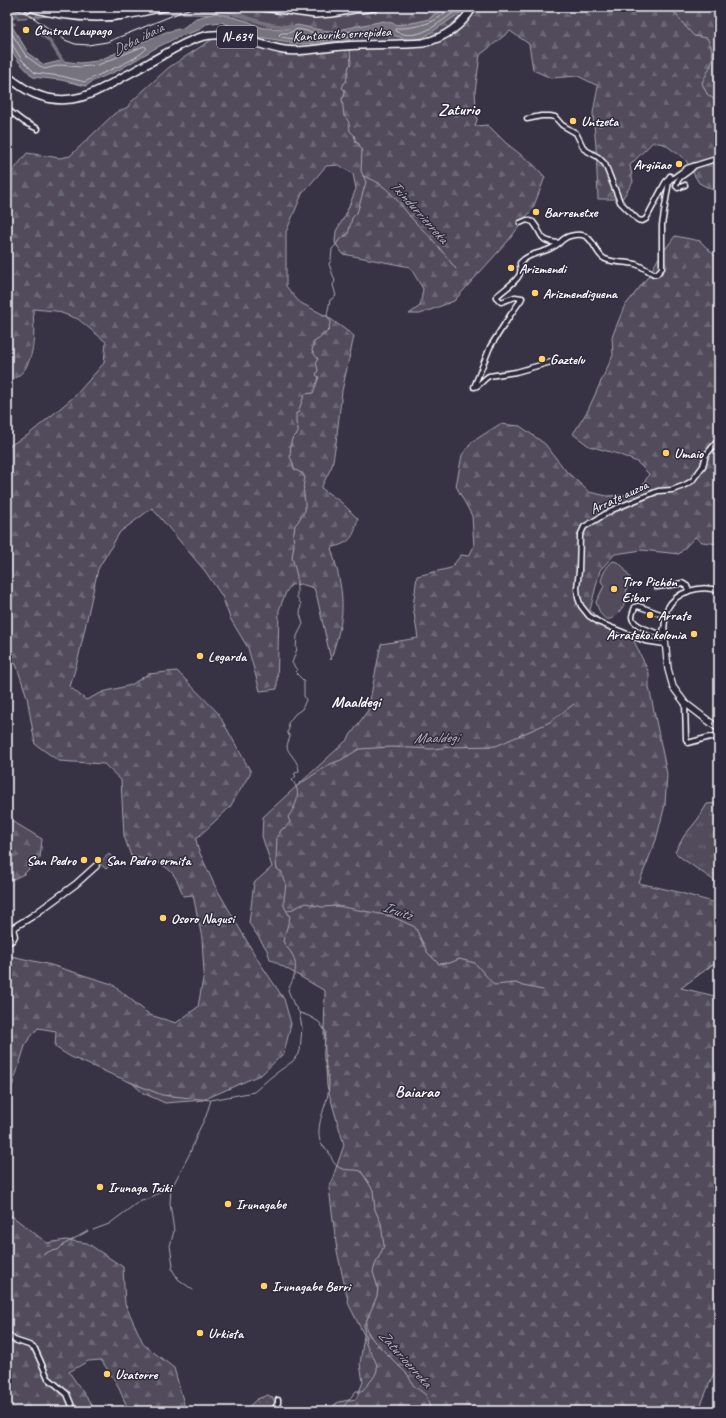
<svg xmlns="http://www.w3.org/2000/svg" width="726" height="1418" font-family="Caveat,sans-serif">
  <defs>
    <pattern id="grass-dots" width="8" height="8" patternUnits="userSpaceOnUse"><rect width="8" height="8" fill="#514c5c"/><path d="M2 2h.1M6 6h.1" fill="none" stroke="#6b6774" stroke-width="1.8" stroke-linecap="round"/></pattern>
    <pattern id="forest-firs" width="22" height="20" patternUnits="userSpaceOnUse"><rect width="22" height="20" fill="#514c5c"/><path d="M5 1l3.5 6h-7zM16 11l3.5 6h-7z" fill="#6b6774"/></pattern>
    <pattern id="park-tufts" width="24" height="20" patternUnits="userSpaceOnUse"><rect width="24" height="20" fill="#514c5c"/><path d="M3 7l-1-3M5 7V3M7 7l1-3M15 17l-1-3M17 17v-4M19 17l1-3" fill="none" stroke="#6b6774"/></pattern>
  </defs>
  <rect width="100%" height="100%" fill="#373345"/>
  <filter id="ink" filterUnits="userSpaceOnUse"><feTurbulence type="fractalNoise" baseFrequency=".025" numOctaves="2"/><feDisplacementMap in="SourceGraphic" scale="8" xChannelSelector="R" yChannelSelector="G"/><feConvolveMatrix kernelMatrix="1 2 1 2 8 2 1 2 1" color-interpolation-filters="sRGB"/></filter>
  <g filter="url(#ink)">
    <path fill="url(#grass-dots)" stroke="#a8a6ae" d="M268 1395 272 1397 276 1404 270 1411H244L257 1399Z"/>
    <g fill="url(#forest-firs)" stroke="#a8a6ae">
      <path d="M7 7H719V193L699 183 685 159 664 144 653 142 630 165 633 182 622 199H598L596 147 593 113 598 86 578 76 551 78 533 70 529 44 510 31 480 55 475 92 477 120 475 126 488 125 506 143 534 165 545 177 533 208 508 241 454 301 420 314H409L420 306 423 289 410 267 343 254 335 243 336 231 345 216 356 189 353 174 339 165 326 166 302 194 286 232V286L299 302 328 317 354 336 342 391 336 443 332 466 321 488 341 502 358 519C353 539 351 542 331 548 338 571 345 596 341 621 339 634 334 647 331 660L317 597 314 588 301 584 291 585 286 592 279 610 277 689 260 691 248 648 230 618 222 596 205 571 152 508 120 532 98 569 79 655 70 687 86 700 103 692 131 685 148 674 177 671 218 713 251 772 230 807 196 839 198 849 214 884 256 957 284 999 291 1024 284 1053 262 1074 203 1100 165 1103 143 1093 132 1083 71 1057 55 1047 56 1031 38 1028 26 1043 12 1087 7 1085V955L51 965 112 984 150 1015 176 1023 198 1007 204 973 202 938 193 895 183 896C173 863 161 863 131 856L124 836 121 780 104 764 59 761 35 744 27 697 16 664 7 660V447L28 435 75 396 104 363 106 342 78 319 56 311 33 309C34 329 36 351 25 369 21 375 13 379 7 383V197L12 191V172L27 153 60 158 70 156 115 113 128 107 130 103 168 68 225 31 230 15 152 13 50 16 7 19Z"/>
      <path d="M675 236 700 241 719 260V544L702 542 695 537 679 554 642 550 615 554 600 570 590 610 598 618 633 639 649 673V687L667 774 665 805 656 840 639 883 678 892 719 904V960L681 988 719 997V1074L712 1104 719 1110V1361L702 1402 700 1411H327L338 1402 356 1399 363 1382 360 1364 364 1335 349 1305 337 1251 329 1188 335 1175 334 1174 344 1145 327 1086 324 1034 325 991 270 959 267 950 249 923 254 883 272 867 262 836 263 817 347 740 368 710 381 644 418 638 413 607 417 576 451 568 461 555 469 556 474 546 472 516 456 486 462 455 472 442 500 424 520 426 545 444 566 471 589 492 607 496 625 495 642 487 649 474 637 462 618 454 589 446 573 434 588 410 613 355 612 337 624 307 647 278 658 259Z"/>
      <path d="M7 818 42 839 40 858 24 874 7 882Z"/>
      <path d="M7 1201 9 1205 8 1213 47 1243 66 1240 87 1243 123 1267 125 1304 144 1345 174 1368 186 1411H129L116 1382 101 1360 88 1361 69 1372 96 1411H7Z"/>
    </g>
    <path fill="url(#park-tufts)" stroke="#a8a6ae" d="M719 803V884L680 857 675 852 684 836 698 819 707 804Z"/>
    <g fill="#514c5c" stroke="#a8a6ae">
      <path d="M613 561C623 562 625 572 631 579 624 590 628 593 624 604 624 606 621 609 619 612 607 627 600 616 596 602L604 586 601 581C603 573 606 567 613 561Z"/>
      <path d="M109 854 115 860 106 869 99 863Z"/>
    </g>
    <path fill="#76737f" stroke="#adabb2" d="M444 7H463L460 13 423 38 410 40 381 32 365 34 347 41 303 44 246 35 231 26 221 22 206 24 199 30 178 37 154 49 119 70 93 81 86 86 61 80 33 77 19 62 7 44V22L10 23 29 54 44 65 60 61 80 63 97 61 166 32 183 28 196 18 216 13 247 21 263 28 287 29 297 25 321 30 332 31 384 21 399 25 417 22 429 19Z"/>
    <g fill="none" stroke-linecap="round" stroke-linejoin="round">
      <g stroke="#c8c7cc" stroke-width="1">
        <path d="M447 7C445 23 409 29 396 28L395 31C418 43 438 23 456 11L459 7"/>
        <path d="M7 26 26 56 44 69 61 65 80 67 98 65 144 46 147 48C135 62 102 72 85 82L61 76 35 73 22 60 12 44 7 43"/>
        <path d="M298 29 320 34 331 35 332 37C322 44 293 39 281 37L279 35 281 33H288Z"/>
        <path d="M352 31H354V34L346 37 335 38 333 37 334 35Z"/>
      </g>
      <g stroke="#adabb2" stroke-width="1">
        <path d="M670 7 685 26 694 36 707 38C718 59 711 64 702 83L707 94 719 103"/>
        <path d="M363 176C389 184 398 203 415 222 420 228 426 232 431 238 440 248 448 259 456 269"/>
        <path d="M297 786 328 765 341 760 359 749 392 747 431 749 451 747 496 746 550 722 574 704"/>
        <path d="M288 911 306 903 322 907 337 906 391 916 415 927 427 952 439 964 450 963 459 959 475 963 494 985 516 983 523 986 543 990"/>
        <path d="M300 1013 309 1016 319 1022 326 1032C325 1038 323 1054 324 1060 326 1068 329 1076 329 1084 329 1104 315 1121 320 1141 321 1146 325 1147 328 1151 332 1157 332 1164 340 1168 347 1171 354 1169 361 1171L373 1190 375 1210 381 1223 384 1246 375 1265 373 1272 378 1288 377 1296 366 1322V1329L373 1340 408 1375 413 1385 426 1395 431 1411"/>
        <path d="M130 1082 162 1095 210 1100"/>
        <path d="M171 1189 170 1203 174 1231 170 1246 173 1265 172 1269 178 1279 193 1290"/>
        <path d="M93 1230 109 1224 141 1200 149 1199 163 1190 171 1189 190 1153 198 1132 206 1116 211 1100 254 1092 271 1077 293 1061 300 1051 302 1027 299 1012 294 1005 288 990C294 978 299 967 292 954 289 949 285 946 283 941L290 917 284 906V899L286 884 282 876V872L277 869 276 861 277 836 283 828H285L290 822 288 817C297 805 302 792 292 780L296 776 294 774 299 771C299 761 287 752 287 747 287 744 289 740 290 737L287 732 289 729 288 723 295 714 302 709 306 700 304 696V681L296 673 297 670 292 663 297 649 296 648 297 636 303 624 300 614 301 604 297 597V576L292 557 294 545 293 534 294 532 295 525C299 522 301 515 305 511 306 500 301 487 305 478L303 474 294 469 293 463 290 457 291 443 292 439 298 433V428L296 423V413H298C300 407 302 400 305 394L313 393 319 377 316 375 318 370 316 362 318 359 312 351 314 342 320 338 322 335 325 334 330 329 329 326 331 322 327 315 330 300 336 296 333 285 335 281 329 264 331 260 332 249 336 245 339 240 348 234 352 218 357 213 366 182 361 171 362 151 359 144 356 142 354 135 350 131C349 125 350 121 344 116L342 98 344 97 345 90 342 88 344 83 346 82 349 66 351 64 350 50"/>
        <path d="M43 1255 50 1251 58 1250 63 1245 88 1231"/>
        <path d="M333 1411 344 1406 356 1391H362C367 1385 375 1378 377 1370 378 1360 369 1353 366 1344 365 1341 366 1338 365 1334 364 1328 362 1325 367 1320"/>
      </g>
      <g stroke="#76737f" stroke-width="3.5">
        <path d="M201 10C223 7 243 17 264 23 273 26 283 26 292 27"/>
        <path d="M7 24H14"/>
        <path d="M37 31 49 40 63 62"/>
      </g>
      <g stroke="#fff" stroke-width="7">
        <g id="street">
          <path d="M7 109 24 122 38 129"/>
          <path d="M527 119 541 116H550L555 117 562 125 576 133 584 149 598 157 605 164 620 202 638 220 642 221 646 219 665 183 670 176"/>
          <path d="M685 185 678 188 676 186C677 175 689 174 694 166"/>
          <path d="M520 223 527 220 533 222C544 235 537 241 559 243"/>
          <path d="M551 362 516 372 489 376C483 379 479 387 474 387L490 347 511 314 521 300 522 298 515 297 501 302 496 297C502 291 519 280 520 273 521 270 520 266 520 263 529 252 544 254 555 246 560 243 564 237 570 236 574 235 582 234 585 236 595 240 595 254 605 259 614 263 626 262 635 264 642 266 648 271 654 274H657L662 268V225L669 181 687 168 719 158"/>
          <path d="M657 587 678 584 682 583 687 586 688 589 687 592"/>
          <path d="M664 630C665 623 665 615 667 609 676 591 702 584 719 591"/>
          <path d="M664 635C656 633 632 626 632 617 632 614 634 610 635 607L638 606 666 616"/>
          <path d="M665 644 645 641 600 623 589 616 581 606 578 598 577 588 579 571 580 536 584 527 612 510 658 491 672 490 683 486 692 481 703 466 706 455 719 439"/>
          <path d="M685 703 686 739 688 743 710 737 719 738"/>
          <path d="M7 943 13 940 15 936 13 928"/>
          <path d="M7 1333 14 1340 29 1345 35 1349 48 1378 67 1394 74 1411"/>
          <path d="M273 1411 278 1403V1400"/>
        </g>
      </g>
      <g stroke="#fff" stroke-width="8">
        <g id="secondary">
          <path d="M664 630 668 669 673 687 685 703 719 729"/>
          <path d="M7 930 13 928 31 917 76 884 96 866"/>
        </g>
      </g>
      <g stroke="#fff" stroke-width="10">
        <g id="highway">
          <path d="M28 7C60 16 92 20 125 15 138 13 151 10 164 7"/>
          <path d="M52 7C82 13 110 12 140 7"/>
          <path d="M263 7 315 14 332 13 365 7"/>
          <path d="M301 7H336"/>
          <path d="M361 9 375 7"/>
          <path d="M7 76C16 83 25 90 35 94 69 108 94 94 123 77 137 70 150 62 163 55 175 48 187 41 201 37 230 29 255 45 284 50 303 53 324 47 344 46 370 44 397 45 423 43 444 38 461 27 473 7"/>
        </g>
      </g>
      <use href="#street" stroke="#2f2a3d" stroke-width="4"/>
      <use href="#secondary" stroke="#2f2a3d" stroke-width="5.5"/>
      <use href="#highway" stroke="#2f2a3d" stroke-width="7"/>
      <path stroke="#fff" stroke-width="1" d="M7 8 22 11 31 16 65 40 75 44 88 45 107 42 191 8"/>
    </g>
  </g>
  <g fill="#ffd166" stroke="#2f2a3d" stroke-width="1.5">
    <circle cx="26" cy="30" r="4"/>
    <circle cx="573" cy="121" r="4"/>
    <circle cx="679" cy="164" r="4"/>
    <circle cx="536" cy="212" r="4"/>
    <circle cx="511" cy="268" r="4"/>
    <circle cx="535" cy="293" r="4"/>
    <circle cx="542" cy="359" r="4"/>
    <circle cx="666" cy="453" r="4"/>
    <circle cx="614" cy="589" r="4"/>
    <circle cx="650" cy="615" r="4"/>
    <circle cx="694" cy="634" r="4"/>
    <circle cx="200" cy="656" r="4"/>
    <circle cx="84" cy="860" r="4"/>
    <circle cx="98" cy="860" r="4"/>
    <circle cx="163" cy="918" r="4"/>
    <circle cx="100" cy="1187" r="4"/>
    <circle cx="228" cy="1204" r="4"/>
    <circle cx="264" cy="1286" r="4"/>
    <circle cx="200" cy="1333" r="4"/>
    <circle cx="107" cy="1374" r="4"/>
  </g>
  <g text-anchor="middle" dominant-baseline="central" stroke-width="3" stroke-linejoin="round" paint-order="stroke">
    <rect fill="#2f2a3d" stroke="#c1bfc5" stroke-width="1" x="217" y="26" width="40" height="22" rx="3"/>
    <g font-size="13" font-weight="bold" fill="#fff">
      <text x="237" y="37">N-634</text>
    </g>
    <g font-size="14" font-weight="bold" fill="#fff" stroke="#2f2a3d" text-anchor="start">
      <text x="34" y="30">Central Laupago</text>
      <text x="581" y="121">Untzeta</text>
      <text x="671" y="164" text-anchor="end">Argiñao</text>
      <text x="544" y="212">Barrenetxe</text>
      <text x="519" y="268">Arizmendi</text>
      <text x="543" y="293">Arizmendiguena</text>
      <text x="550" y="359">Gaztelu</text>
      <text x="674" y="453">Umaio</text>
      <text x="622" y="581">Tiro Pichón<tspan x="622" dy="16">Eibar</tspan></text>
      <text x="658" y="615">Arrate</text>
      <text x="686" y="634" text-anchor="end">Arrateko kolonia</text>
      <text x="208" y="656">Legarda</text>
      <text x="76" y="860" text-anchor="end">San Pedro</text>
      <text x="106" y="860">San Pedro ermita</text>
      <text x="171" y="918">Osoro Nagusi</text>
      <text x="108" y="1187">Irunaga Txiki</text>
      <text x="236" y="1204">Irunagabe</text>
      <text x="272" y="1286">Irunagabe Berri</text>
      <text x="208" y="1333">Urkieta</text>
      <text x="115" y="1374">Usatorre</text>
    </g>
    <g font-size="14" fill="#fff" stroke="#2f2a3d">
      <text transform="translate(342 34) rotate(-3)">Kantauriko errepidea</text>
      <text transform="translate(619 497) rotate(-25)">Arrate auzoa</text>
    </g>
    <g font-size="15" font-style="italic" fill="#b4b2b9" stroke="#2f2a3d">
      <text transform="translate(138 39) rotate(-27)">Deba ibaia</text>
      <text transform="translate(419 212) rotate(48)">Txindurrierreka</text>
      <text transform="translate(436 738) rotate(-1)">Maaldegi</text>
      <text transform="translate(397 911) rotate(19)">Iruitz</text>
      <text transform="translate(405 1359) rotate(48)">Zaturioerreka</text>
    </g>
    <g font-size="16" font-weight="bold" fill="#fff" stroke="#2f2a3d">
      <text x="459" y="110">Zaturio</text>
      <text x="356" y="702">Maaldegi</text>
      <text x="417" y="1092">Baiarao</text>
    </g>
  </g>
  <rect width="726" height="1418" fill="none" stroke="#2f2a3d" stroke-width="24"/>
  <rect x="12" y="12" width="702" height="1394" fill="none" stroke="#fff" stroke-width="1.5" filter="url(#ink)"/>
</svg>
